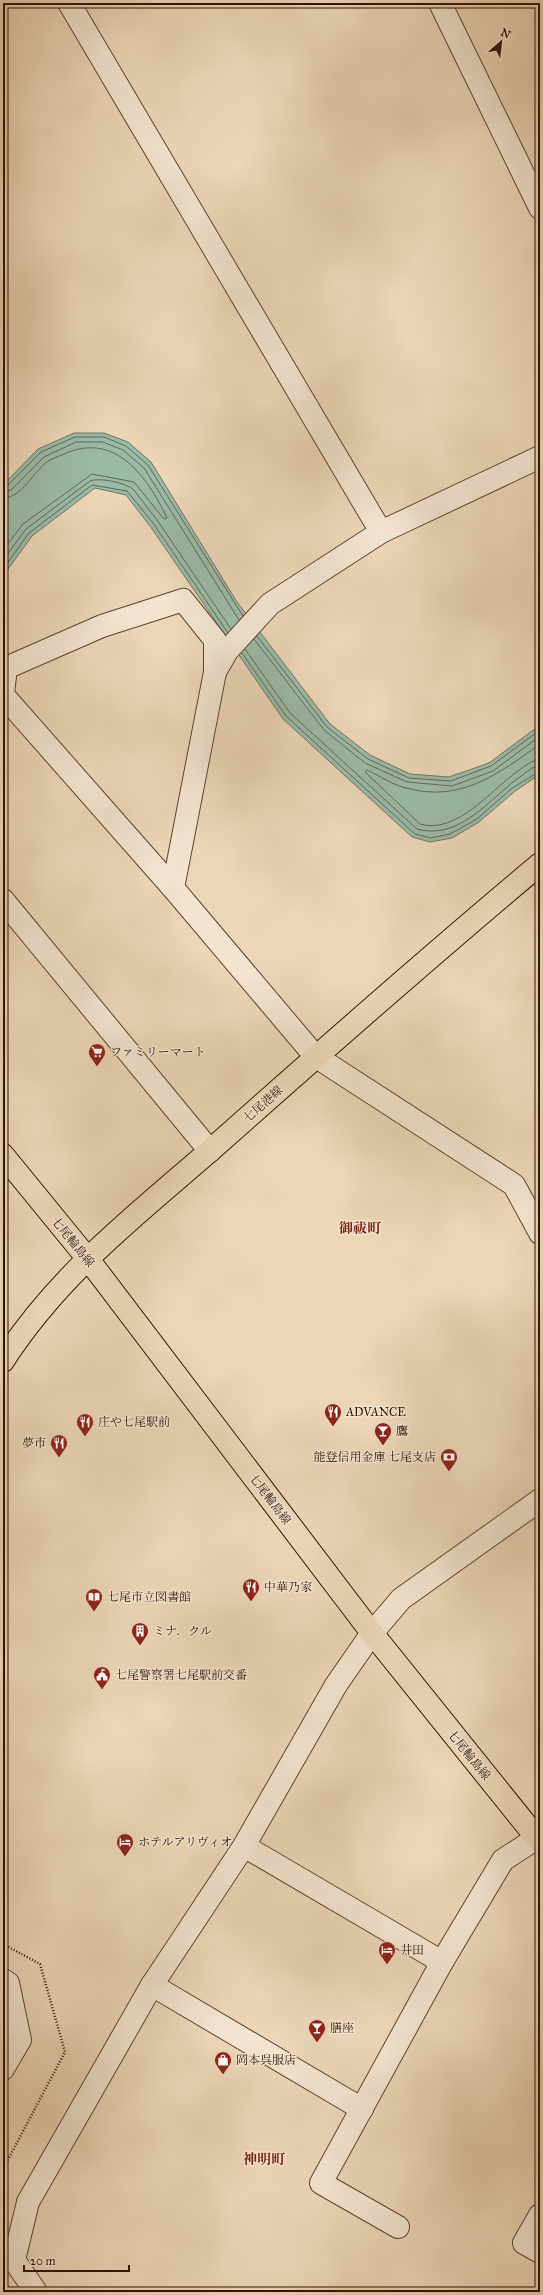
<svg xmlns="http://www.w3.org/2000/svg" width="543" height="2295" font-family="'IM FELL Great Primer','Noto Serif JP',serif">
  <rect width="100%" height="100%" fill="#ecd6b7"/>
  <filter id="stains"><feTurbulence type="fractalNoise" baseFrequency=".005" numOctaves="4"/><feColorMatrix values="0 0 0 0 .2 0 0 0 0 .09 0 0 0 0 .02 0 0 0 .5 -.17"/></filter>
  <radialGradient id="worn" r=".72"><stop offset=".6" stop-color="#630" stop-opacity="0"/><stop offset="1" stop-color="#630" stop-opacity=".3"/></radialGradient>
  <path fill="#9abaa8" stroke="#6f7665" d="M74 433H104L128 442 151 462 237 602 330 724 370 755 410 774 449 777 489 763 540 725V774L514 792 479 822 452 838 430 842 412 837 283 719 150 526 126 495 95 488 32 536 3 576V485L38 449Z"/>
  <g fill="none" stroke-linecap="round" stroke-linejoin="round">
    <g stroke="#646654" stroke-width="1">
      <path d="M3 487 7 486 41 452 75 437H104L126 446 148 465 243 616"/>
      <path d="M3 492 11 490 44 457 76 442H103L123 450 144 468 239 620"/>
      <path d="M3 498C22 498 33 472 47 462 52 458 58 457 64 454 115 431 147 476 167 518L164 519 134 482 92 474 23 524 3 550"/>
      <path d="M3 560 26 529 90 481C100 477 125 483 133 489L157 520 231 629"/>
      <path d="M3 569 29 533 92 485 127 491 153 523 228 633"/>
      <path d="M257 636 327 727 368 759 409 778 451 781 491 766 540 730"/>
      <path d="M254 639 324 730 365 763 407 782 452 786 493 771 540 736"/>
      <path d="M245 649 290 713 417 829C460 841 490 798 521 776 527 772 533 766 540 766"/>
      <path d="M242 653 286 716 415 834 430 838 450 834 477 819 511 789 540 771"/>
      <path d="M540 744C498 774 461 803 406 788 393 785 380 776 367 770L365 772 420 824C456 835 491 790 518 771 525 766 531 760 540 760"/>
    </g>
    <g stroke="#5e422e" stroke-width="24">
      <g id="minor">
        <path d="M69 3 381 532"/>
        <path d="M440 3 540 208"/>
        <path d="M215 672 227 651 270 604 381 532 540 457"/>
        <path d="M3 693 6 668 102 626 183 600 215 640V672L173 888"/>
        <path d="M3 695 173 888 315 1056 514 1185 540 1233"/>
        <path d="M3 900 210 1151"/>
        <path d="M244 1846 442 1962"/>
        <path d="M3 1980 8 1983 20 2040 3 2069"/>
        <path d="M152 1985 362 2109"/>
        <path d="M540 2215 524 2243 540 2252"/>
        <path d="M398 2227 321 2183 442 1962 503 1860 540 1836"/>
        <path d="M36 2292 14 2260 28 2202 152 1985 244 1846 336 1685 372 1633 401 1599 540 1500"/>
      </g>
    </g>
    <g stroke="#2e1100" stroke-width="24">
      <g id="major">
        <path d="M3 1155 88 1259 372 1633 540 1842"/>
        <path d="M3 1361C58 1275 136 1215 212 1149 320 1053 429 957 540 864"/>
      </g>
    </g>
    <path stroke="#2e1100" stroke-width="2.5" stroke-dasharray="1 2" stroke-linecap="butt" d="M3 1944 40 1964 65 2052 3 2169"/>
    <use href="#minor" stroke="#f3e4d0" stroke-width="22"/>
    <use href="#major" stroke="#ecd6b7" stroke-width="22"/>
  </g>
  <defs>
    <g id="supermarket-pin" transform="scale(0.9)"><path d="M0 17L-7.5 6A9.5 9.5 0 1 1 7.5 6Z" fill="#8f2418" stroke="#f3e4d0"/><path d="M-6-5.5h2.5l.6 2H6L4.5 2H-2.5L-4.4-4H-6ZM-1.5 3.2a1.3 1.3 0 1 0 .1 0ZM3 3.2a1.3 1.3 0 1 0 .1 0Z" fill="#fff"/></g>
    <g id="restaurant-pin" transform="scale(0.9)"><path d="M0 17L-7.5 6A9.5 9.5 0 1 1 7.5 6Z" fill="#8f2418" stroke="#f3e4d0"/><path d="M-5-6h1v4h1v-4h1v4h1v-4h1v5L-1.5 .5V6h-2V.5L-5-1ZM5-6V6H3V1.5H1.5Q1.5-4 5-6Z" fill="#fff"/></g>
    <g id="bar-pin" transform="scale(0.9)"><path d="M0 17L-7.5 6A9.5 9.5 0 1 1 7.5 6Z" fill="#8f2418" stroke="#f3e4d0"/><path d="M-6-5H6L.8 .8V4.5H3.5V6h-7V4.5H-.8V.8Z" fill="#fff"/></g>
    <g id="bank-pin" transform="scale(0.9)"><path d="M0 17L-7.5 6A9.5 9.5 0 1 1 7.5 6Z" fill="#8f2418" stroke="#f3e4d0"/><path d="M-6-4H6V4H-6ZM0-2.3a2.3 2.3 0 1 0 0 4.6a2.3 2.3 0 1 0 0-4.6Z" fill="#fff"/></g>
    <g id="library-pin" transform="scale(0.9)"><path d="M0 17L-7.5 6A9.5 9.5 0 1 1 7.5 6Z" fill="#8f2418" stroke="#f3e4d0"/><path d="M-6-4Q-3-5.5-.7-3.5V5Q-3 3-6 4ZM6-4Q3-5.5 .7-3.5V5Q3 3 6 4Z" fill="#fff"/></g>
    <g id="building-pin" transform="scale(0.9)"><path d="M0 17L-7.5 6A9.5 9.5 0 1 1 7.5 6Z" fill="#8f2418" stroke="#f3e4d0"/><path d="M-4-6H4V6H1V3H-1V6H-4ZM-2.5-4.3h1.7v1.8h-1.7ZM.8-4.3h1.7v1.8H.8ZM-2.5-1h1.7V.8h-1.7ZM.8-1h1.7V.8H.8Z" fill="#fff"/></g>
    <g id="civic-pin" transform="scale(0.9)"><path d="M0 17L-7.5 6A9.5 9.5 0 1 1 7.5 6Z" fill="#8f2418" stroke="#f3e4d0"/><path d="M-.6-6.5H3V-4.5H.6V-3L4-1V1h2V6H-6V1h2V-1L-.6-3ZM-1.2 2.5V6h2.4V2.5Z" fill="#fff"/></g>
    <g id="hotel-pin" transform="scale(0.9)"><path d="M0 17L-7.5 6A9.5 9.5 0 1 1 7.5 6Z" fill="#8f2418" stroke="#f3e4d0"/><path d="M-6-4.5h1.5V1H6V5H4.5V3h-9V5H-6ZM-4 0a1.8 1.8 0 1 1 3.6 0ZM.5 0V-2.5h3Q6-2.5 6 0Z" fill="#fff"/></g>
    <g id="shop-pin" transform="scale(0.9)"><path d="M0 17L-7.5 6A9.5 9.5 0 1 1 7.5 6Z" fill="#8f2418" stroke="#f3e4d0"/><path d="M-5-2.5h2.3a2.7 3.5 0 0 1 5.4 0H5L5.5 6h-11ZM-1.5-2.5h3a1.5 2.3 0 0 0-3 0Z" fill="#fff"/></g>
  </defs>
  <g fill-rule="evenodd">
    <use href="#supermarket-pin" x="97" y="1052"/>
    <use href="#restaurant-pin" x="333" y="1412"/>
    <use href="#restaurant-pin" x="85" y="1422"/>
    <use href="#bar-pin" x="383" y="1431"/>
    <use href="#restaurant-pin" x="59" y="1443"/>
    <use href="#bank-pin" x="449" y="1457"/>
    <use href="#restaurant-pin" x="251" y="1587"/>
    <use href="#library-pin" x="94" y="1597"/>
    <use href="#building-pin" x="140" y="1631"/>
    <use href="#civic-pin" x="102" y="1675"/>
    <use href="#hotel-pin" x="125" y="1842"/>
    <use href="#hotel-pin" x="387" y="1950"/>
    <use href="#bar-pin" x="317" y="2028"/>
    <use href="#shop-pin" x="223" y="2060"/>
  </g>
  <g text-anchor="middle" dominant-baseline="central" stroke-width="3" stroke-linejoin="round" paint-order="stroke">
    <g font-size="12" fill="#2e1100" stroke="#f3e4d0" text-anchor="start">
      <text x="110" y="1052">ファミリーマート</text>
      <text x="346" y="1412">ADVANCE</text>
      <text x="98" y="1422">庄や七尾駅前</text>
      <text x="396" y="1431">鷹</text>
      <text x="46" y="1443" text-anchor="end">夢市</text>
      <text x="436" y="1457" text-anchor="end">能登信用金庫 七尾支店</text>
      <text x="264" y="1587">中華乃家</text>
      <text x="107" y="1597">七尾市立図書館</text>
      <text x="153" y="1631">ミナ．クル</text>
      <text x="115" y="1675">七尾警察署七尾駅前交番</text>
      <text x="138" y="1842">ホテルアリヴィオ</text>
      <text x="400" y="1950">井田</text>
      <text x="330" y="2028">膳座</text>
      <text x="236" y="2060">岡本呉服店</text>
    </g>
    <g font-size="12" fill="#2e1100" stroke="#f3e4d0">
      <text transform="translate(263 1104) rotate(-42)">七尾港線</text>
      <text transform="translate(73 1242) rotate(51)">七尾輪島線</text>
      <text transform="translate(270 1499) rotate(53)">七尾輪島線</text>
      <text transform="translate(469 1755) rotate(51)">七尾輪島線</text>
    </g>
    <g font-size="14" font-weight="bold" fill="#7a1f14" stroke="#f3e4d0">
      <text x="360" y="1228">御祓町</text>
      <text x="264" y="2159">神明町</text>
    </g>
  </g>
  <rect width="543" height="2295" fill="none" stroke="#ecd6b7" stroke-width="16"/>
  <rect x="4" y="4" width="535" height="2287" fill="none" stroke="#2e1100" stroke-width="2"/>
  <rect x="8" y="8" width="527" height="2279" fill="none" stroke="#2e1100"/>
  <g transform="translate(501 42) rotate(28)" stroke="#f3e4d0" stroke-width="3" paint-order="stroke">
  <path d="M0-3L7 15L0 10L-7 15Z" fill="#2e1100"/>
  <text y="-6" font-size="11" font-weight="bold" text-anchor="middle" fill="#2e1100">N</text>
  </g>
  <path d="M24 2265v6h105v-6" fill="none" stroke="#2e1100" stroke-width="2"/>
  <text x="30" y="2265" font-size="12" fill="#2e1100" stroke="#f3e4d0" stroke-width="3" paint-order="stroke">20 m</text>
  <rect width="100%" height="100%" filter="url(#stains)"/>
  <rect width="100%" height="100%" fill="url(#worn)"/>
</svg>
